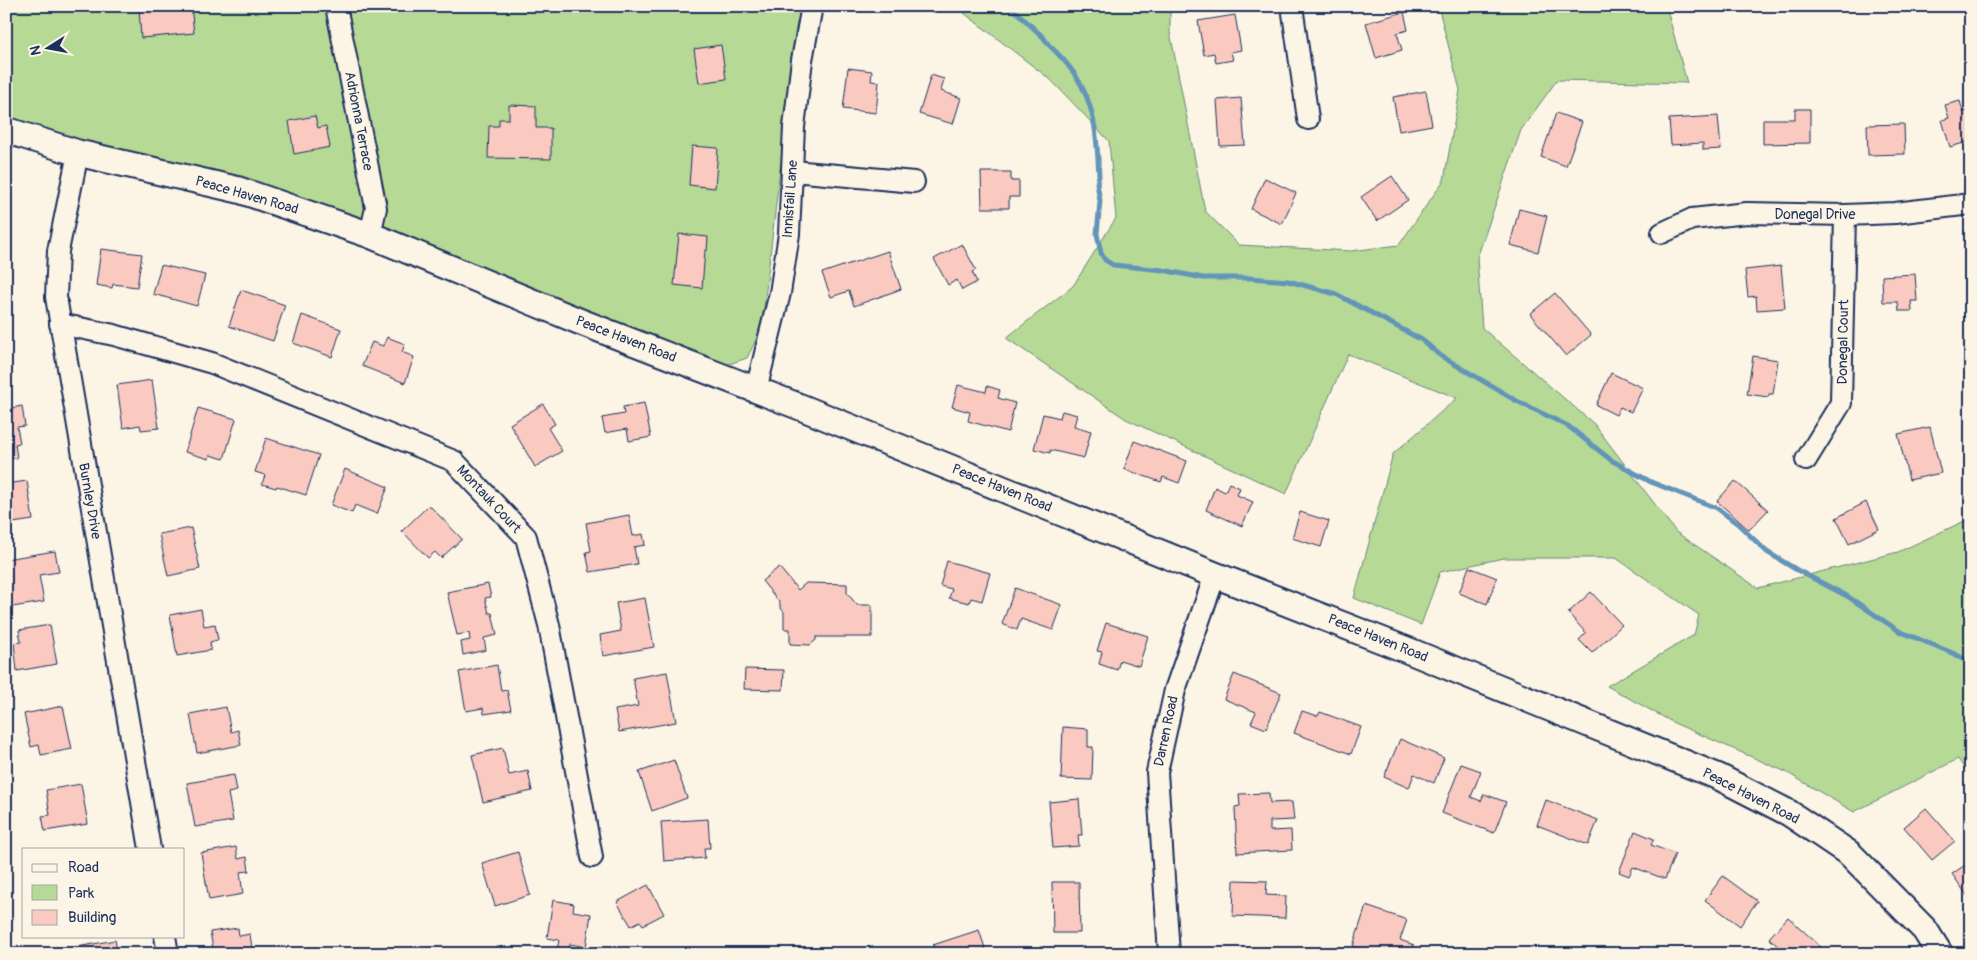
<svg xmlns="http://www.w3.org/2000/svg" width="1977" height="960" font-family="Pangolin,sans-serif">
  <rect width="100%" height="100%" fill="#fcf5e5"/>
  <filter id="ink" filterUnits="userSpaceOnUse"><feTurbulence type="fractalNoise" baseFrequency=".02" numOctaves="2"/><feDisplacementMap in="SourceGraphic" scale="10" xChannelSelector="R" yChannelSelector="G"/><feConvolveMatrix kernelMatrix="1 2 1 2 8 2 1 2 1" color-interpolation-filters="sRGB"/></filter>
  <g filter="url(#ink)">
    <g fill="#b6da95" stroke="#68847a">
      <path d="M6 6H802L788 100 763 316 757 338 747 358 723 366 626 326 552 298 59 137 6 118Z"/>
      <path d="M971 6H1170V32L1205 211 1239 245 1351 251 1399 245 1444 180 1460 90 1438 6H1666L1687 83 1557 80 1521 130 1477 258 1482 328 1594 424 1676 532 1758 588 1898 552 1971 518V778L1958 759 1854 812 1786 772 1674 723 1607 686 1694 635 1699 615 1616 558H1503L1440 572 1421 625 1354 598 1393 454 1457 398 1348 354 1286 494 1126 419 1006 338 1073 286 1116 218 1109 141 1051 80 964 13Z"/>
    </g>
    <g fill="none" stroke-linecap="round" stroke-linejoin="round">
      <path stroke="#6394b9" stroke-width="5" d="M1010 6 1044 38C1048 46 1054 49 1059 55 1065 61 1071 69 1076 76 1096 107 1097 140 1099 176L1097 183 1100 201 1097 234 1101 253 1105 260 1113 265 1163 270 1203 278H1250L1288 281 1336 294 1422 340 1441 356 1515 400 1568 426 1611 460 1651 482 1717 508 1738 524 1767 552 1797 570 1847 596 1899 631 1955 654 1971 663"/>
    </g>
    <g fill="#facac1" stroke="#1b2f5e">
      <path d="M158 6H191L194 33 141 38 139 8Z"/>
      <path d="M1404 12 1408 30 1397 33 1402 50 1376 58 1366 23Z"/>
      <path d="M1235 15 1241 50 1231 52 1233 60 1216 63 1214 53 1204 55 1198 21Z"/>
      <path d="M721 45 726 79 699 83 694 49Z"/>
      <path d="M848 68 872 71 871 81 879 82 876 113 843 109Z"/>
      <path d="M931 75 944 79 941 91 961 98 953 124 919 114Z"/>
      <path d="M1426 91 1432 125 1399 131 1393 97Z"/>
      <path d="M1241 98 1245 145 1220 146 1217 100Z"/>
      <path d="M1960 101 1963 112 1971 110V141L1950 147 1942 120 1949 118 1945 105Z"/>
      <path d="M509 105 536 106V128H551V159L488 158 489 126H499V119H509Z"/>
      <path d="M1795 109H1810V143L1763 144V119H1795Z"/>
      <path d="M1556 113 1582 122 1566 166 1541 157Z"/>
      <path d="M315 116 318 128 326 126 330 147 294 154 289 121Z"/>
      <path d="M1718 116 1721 149 1703 150V143L1671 145 1669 119Z"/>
      <path d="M1904 124 1905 154 1868 155 1867 125Z"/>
      <path d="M692 146 718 148 715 188 689 185Z"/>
      <path d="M981 172H1011V181H1019V197H1009V208H982Z"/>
      <path d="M1392 176 1408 200 1377 221 1361 197Z"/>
      <path d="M1265 178 1296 193 1282 224 1251 209Z"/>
      <path d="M1519 209 1547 216 1538 252 1510 245Z"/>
      <path d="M679 234 708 237 707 251 705 250 702 288 674 285Z"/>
      <path d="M962 244 976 270 972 272 977 282 962 290 957 280 948 285 934 259Z"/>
      <path d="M101 249 142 254 137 287 113 284 112 288 96 285Z"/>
      <path d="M888 251 901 289 854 306 849 291 831 297 822 273Z"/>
      <path d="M6 254H11L10 276H6Z"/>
      <path d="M161 265 205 275 197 306 153 294Z"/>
      <path d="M1781 266 1785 308 1757 310 1756 296 1748 297 1745 270Z"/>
      <path d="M1915 274 1917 301H1911L1912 311H1899L1898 302H1883L1882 276Z"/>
      <path d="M241 290 285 305 273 341 229 326Z"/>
      <path d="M1555 293 1591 335 1566 356 1530 314Z"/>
      <path d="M302 315 341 329 332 357 293 343Z"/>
      <path d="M387 337 405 344 402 352 414 357 405 383 362 366 372 342 383 346Z"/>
      <path d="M1753 356 1778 360 1773 394H1769L1768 397 1747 394Z"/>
      <path d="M1611 373 1643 388 1631 412 1620 407 1616 415 1596 405Z"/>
      <path d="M152 380 159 428 141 430 140 425 123 428 117 385Z"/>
      <path d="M958 385 986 392 987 386 1000 390 998 398 1015 403 1008 432 968 421 970 412 952 407Z"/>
      <path d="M644 403 651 437 629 441 627 429 605 433 602 418 624 414 623 407Z"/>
      <path d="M543 404 555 424 548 428 562 451 535 467 510 424Z"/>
      <path d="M22 406 25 426 17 427 20 443 15 444 17 458 6 460V409Z"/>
      <path d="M198 408 236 419 224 459 210 455 209 459 185 452Z"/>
      <path d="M1062 411 1077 415 1074 426 1091 431 1084 458 1050 450V453L1034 449 1043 414 1060 418Z"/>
      <path d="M1930 427 1941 473 1909 480 1898 434Z"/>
      <path d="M266 438 319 455 306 495 277 486 276 488 262 484 265 475 255 472Z"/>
      <path d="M1134 441 1187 461 1179 483 1163 477 1161 482 1124 469Z"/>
      <path d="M345 469 388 487 377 514 355 505 352 513 331 505Z"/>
      <path d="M27 481 33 520 6 524V484Z"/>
      <path d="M1735 481 1768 510 1749 530 1717 501Z"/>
      <path d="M1229 483 1240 488 1237 495 1253 502 1242 526 1206 510 1215 487 1225 492Z"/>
      <path d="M1866 502 1879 529 1849 544 1836 518Z"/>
      <path d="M429 505 462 539 441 558 435 552 428 558 402 531Z"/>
      <path d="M1300 512 1329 521 1321 547 1292 538Z"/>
      <path d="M629 515 633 536 643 534 645 545 634 547 637 564 590 572 586 552 591 551 586 523Z"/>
      <path d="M191 528 200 569 168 576 159 534Z"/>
      <path d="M55 551 59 572 39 575 44 602 6 608V559Z"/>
      <path d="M947 561 990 573 982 601 971 598 969 603 949 598 952 589 940 586Z"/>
      <path d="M779 567 798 590 806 583 847 584V593L857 605H872V637H816V640L810 645 790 644V629H784V612L780 607V603L762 581Z"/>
      <path d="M1469 567 1497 578 1487 604 1459 593Z"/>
      <path d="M488 584 491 597 485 598 489 613H492L497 635 484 638 486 650 463 655 461 642 470 640 469 633 457 635 447 592Z"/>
      <path d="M1015 588 1062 605 1053 630 1021 619 1017 630 1002 624Z"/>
      <path d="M1591 592 1622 625 1592 653 1579 640 1586 633 1568 613Z"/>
      <path d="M645 598 654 647 603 656 600 635 621 631 616 603Z"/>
      <path d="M201 609 204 626 215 624 218 640 210 642 211 650 177 656 170 615Z"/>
      <path d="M1106 623 1148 636 1139 666 1120 660 1117 670 1099 664 1102 652 1097 651Z"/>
      <path d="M50 625 57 664 17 671 14 643 21 642 19 630Z"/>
      <path d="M497 665 501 691 507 690 511 710 484 714 483 708 466 711 459 672Z"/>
      <path d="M745 669 784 670 783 690 744 689Z"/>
      <path d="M667 672 676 722 619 732 615 710 638 706 633 678Z"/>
      <path d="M1234 674 1281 693 1266 729 1251 723 1256 712 1224 699Z"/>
      <path d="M63 706 72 749 41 755 39 745 31 747 24 714Z"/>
      <path d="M226 707 231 732 238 730 241 745 197 753 190 714Z"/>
      <path d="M1302 711 1318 716 1320 712 1361 727 1351 754 1294 733Z"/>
      <path d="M1063 727 1088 729V747H1093L1092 780 1061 779Z"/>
      <path d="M1400 739 1444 758 1434 783 1414 774 1409 788 1384 777Z"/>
      <path d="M503 748 509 775 528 771 532 791 483 802 472 755Z"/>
      <path d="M674 760 687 798 652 811 639 772Z"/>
      <path d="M1461 764 1481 771 1471 797 1481 801 1484 794 1506 802 1494 833 1442 813Z"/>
      <path d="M234 775 237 791 228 793 233 821 195 827 187 783Z"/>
      <path d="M81 784 88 824 45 831 42 816 50 815 46 790Z"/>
      <path d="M1269 793 1270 803 1292 802 1294 820 1270 821V831L1291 830 1292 850 1237 853 1235 807 1240 806 1239 794Z"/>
      <path d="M1079 799 1082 835H1078L1079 846 1053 848 1049 802Z"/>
      <path d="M1546 800 1598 820 1588 845 1537 825Z"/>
      <path d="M1926 808 1955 841 1932 860 1904 827Z"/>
      <path d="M708 819 710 848H704L705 858 664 861 661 822Z"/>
      <path d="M1635 831 1654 839 1651 845 1675 854 1665 879 1633 867 1629 876 1619 872Z"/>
      <path d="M236 847 238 859 247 857 249 871 240 872 243 894 209 900 201 853Z"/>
      <path d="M518 852 530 895 495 906 482 863Z"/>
      <path d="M1971 861V901L1952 874Z"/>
      <path d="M1723 876 1757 901 1740 926 1705 900Z"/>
      <path d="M1234 880 1267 881 1266 895 1286 896 1285 918 1233 916Z"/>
      <path d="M1052 882H1079L1080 933H1053Z"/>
      <path d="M648 885 664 914 643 925 640 921 631 926 617 902Z"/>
      <path d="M553 900 574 904 573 911 591 914 586 947 570 944 569 952 557 950 559 940 547 938Z"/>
      <path d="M1366 906 1407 920 1400 940 1414 945 1411 954H1376L1353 946Z"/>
      <path d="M1788 917 1821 947 1815 954H1777L1781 949 1769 938Z"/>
      <path d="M238 928 239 936 250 934 252 948 243 950 244 954H214L210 932Z"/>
      <path d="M979 930 987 954H935L933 945Z"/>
      <path d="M115 940 118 954H67L66 949Z"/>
    </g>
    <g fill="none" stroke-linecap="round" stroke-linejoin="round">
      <g stroke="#1b2f5e" stroke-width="24">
        <g id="minor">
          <path d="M336 6 376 208 370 235"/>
          <path d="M1292 6 1308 119"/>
          <path d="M78 153 58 251 56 297 150 849"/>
          <path d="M793 171 914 182"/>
          <path d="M1662 233 1692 219 1747 213 1845 215 1895 213 1971 204"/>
          <path d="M60 324 114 335 212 363 454 461 526 537 549 625 592 857"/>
          <path d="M756 390 780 293 789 234 794 127 802 60 812 6"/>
          <path d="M1806 460 1841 403 1845 215"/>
          <path d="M165 936 168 954"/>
          <path d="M1169 954 1157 772 1175 690 1215 575"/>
        </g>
      </g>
      <g stroke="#1b2f5e" stroke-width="29">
        <path id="major" d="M6 130 78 153 239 190 370 235 581 322 803 408 1215 575 1412 652 1719 777 1789 813 1850 854 1925 930 1940 954"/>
      </g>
      <use href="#minor" stroke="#fcf5e5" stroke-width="20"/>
      <use href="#major" stroke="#fcf5e5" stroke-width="25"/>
    </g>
  </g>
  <g text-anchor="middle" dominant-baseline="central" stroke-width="4" stroke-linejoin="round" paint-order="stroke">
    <g font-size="14" fill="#1b2f5e" stroke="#fcf5e5">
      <text transform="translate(359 121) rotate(79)">Adrionna Terrace</text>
      <text transform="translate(247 195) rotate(16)">Peace Haven Road</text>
      <text transform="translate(790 199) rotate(-86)">Innisfail Lane</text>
      <text x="1815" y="214">Donegal Drive</text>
      <text transform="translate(626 339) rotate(21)">Peace Haven Road</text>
      <text transform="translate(1843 342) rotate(-89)">Donegal Court</text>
      <text transform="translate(1002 488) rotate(22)">Peace Haven Road</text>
      <text transform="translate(489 499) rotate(47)">Montauk Court</text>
      <text transform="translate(90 501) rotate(80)">Burnley Drive</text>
      <text transform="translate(1378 638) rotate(22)">Peace Haven Road</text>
      <text transform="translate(1166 731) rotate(-78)">Darren Road</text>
      <text transform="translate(1751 796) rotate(27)">Peace Haven Road</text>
    </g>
  </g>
  <rect width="1977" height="960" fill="none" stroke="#fcf5e5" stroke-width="25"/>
  <rect x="12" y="12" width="1952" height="935" fill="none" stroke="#1b2f5e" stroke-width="2" filter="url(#ink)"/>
  <rect x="22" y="848" width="162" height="90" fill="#fcf5e5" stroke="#a2a6af"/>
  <rect x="32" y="864" width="25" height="8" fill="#fcf5e5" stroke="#a2a6af"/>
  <text x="68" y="872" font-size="15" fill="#1b2f5e">Road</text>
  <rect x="32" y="885" width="25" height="15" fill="#b6da95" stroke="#a2a6af"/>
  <text x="68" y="898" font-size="15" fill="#1b2f5e">Park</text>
  <rect x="32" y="910" width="25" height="15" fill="#facac1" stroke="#a2a6af"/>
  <text x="68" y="922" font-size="15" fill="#1b2f5e">Building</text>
  <g transform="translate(48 48) rotate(259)" stroke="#fcf5e5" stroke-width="4" paint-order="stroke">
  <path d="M0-4L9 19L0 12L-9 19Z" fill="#1b2f5e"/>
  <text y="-8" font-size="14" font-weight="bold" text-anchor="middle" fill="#1b2f5e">N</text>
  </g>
</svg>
